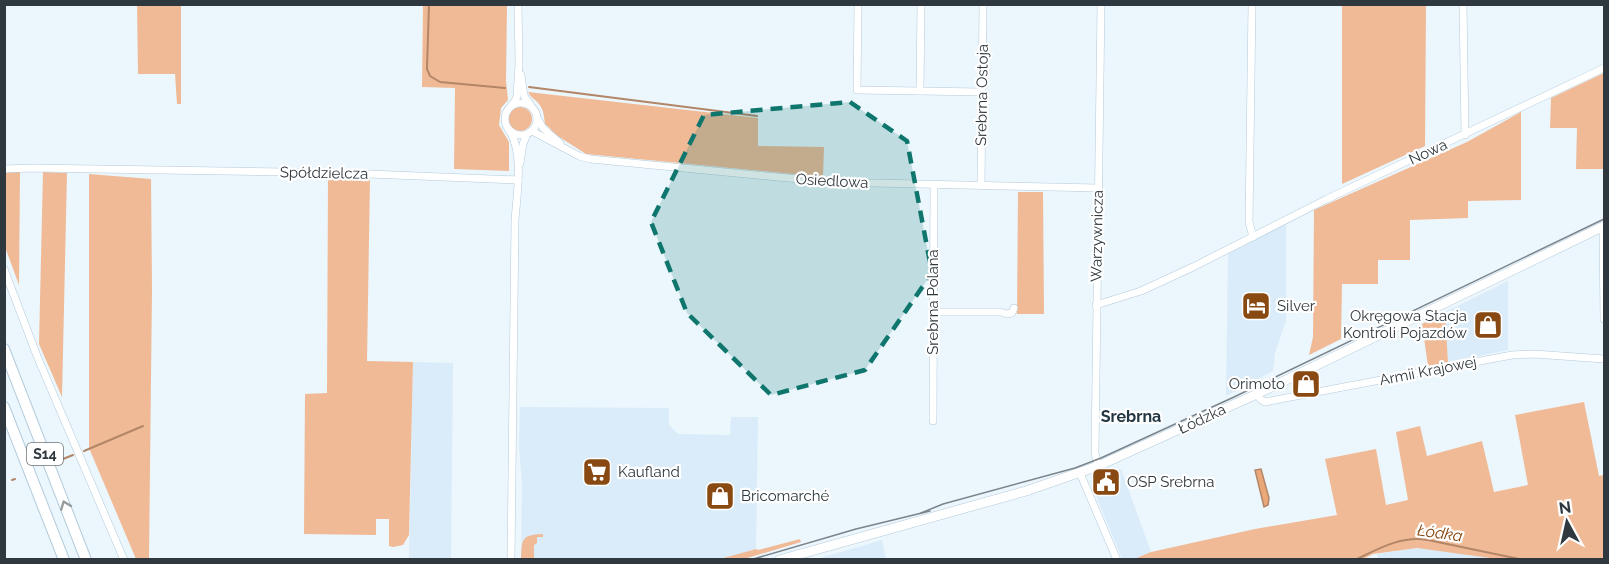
<svg xmlns="http://www.w3.org/2000/svg" width="1609" height="564" font-family="Raleway,sans-serif">
  <rect width="100%" height="100%" fill="#ecf6fd"/>
  <g fill="#daecf9">
    <path d="M1286 224V321L1275 353 1273 371 1226 396 1228 254Z"/>
    <path d="M1508 281V350L1448 362 1445 312Z"/>
    <path d="M413 362 453 363 451 559H409Z"/>
    <path d="M520 407 669 408V425L678 434 730 435 731 417H758L756 549 720 560 521 559 522 483 519 447Z"/>
    <path d="M1121 469 1151 552 1134 559H1122L1090 481Z"/>
    <path d="M882 540 886 559 814 560Z"/>
    <path d="M1417 548 1474 555 1497 559 1379 560 1377 554Z"/>
  </g>
  <g fill="#f0ba96">
    <path d="M137 5H181V104H177L175 74H138Z"/>
    <path d="M423 5H507L506 81 508 100 501 108 499 125 509 142V171L454 169 455 88 422 87Z"/>
    <path d="M1342 5H1426L1425 146 1342 184Z"/>
    <path d="M1604 73V169H1576L1577 128H1550L1551 98Z"/>
    <path d="M528 92 758 118V146L824 147 823 177 586 154 550 131 551 129 545 124C544 117 544 110 539 104 535 99 531 98 528 92Z"/>
    <circle cx="520" cy="119" r="12"/>
    <path d="M1521 112V200L1468 201V218L1410 220V260H1378V284H1342L1341 339 1309 355 1313 337 1314 210 1467 142Z"/>
    <path d="M5 172H20L19 285 5 247Z"/>
    <path d="M43 172 67 173 62 397 39 344Z"/>
    <path d="M89 174 151 179 152 289 149 559H136L89 448Z"/>
    <path d="M328 179H370L367 361 413 362 409 535 403 545 393 547 389 546V519H376V535L304 534 305 394 327 393Z"/>
    <path d="M1018 192H1043L1044 314H1017Z"/>
    <path d="M1445 312 1448 362 1428 366 1422 324Z"/>
    <path d="M1584 402 1599 476 1604 475V559H1497L1417 548 1373 554 1361 560 1134 559 1151 552 1255 529 1337 515 1325 459 1376 449 1386 505 1408 500 1396 432 1420 426 1427 456 1482 441 1494 492 1528 485 1515 415Z"/>
    <path d="M543 534V537H537V543L534 545V559H521C522 539 521 535 543 534Z"/>
    <path d="M800 539 801 542 744 559H720L756 549 758 550Z"/>
  </g>
  <path fill="#eaa778" stroke="#b28667" stroke-width="1.5" d="M1261 469 1269 498 1268 505 1264 507 1255 470Z"/>
  <g fill="none" stroke-linecap="round" stroke-linejoin="round">
    <g stroke="#b28667" stroke-width="2">
      <path d="M429 4 427 69 430 76 440 82 505 88"/>
      <path d="M529 87 757 116"/>
      <path d="M84 451 143 426"/>
      <path d="M63 459 73 455"/>
      <path d="M12 480 15 479"/>
      <path d="M4 483H5"/>
      <path d="M1355 560C1378 549 1402 535 1428 540L1524 560"/>
    </g>
    <g stroke="#b3cbdb" stroke-width="8">
      <g id="minor">
        <path d="M858 4 857 90 982 92"/>
        <path d="M1252 4 1249 222 1253 237"/>
        <path d="M1463 4 1465 135"/>
        <path d="M521 75 524 96 530 104"/>
        <path d="M920 91 921 4"/>
        <circle cx="521" cy="119" r="16"/>
        <path d="M511 106 515 101 517 96 519 64 518 4"/>
        <path d="M537 118 543 128 560 143"/>
        <path d="M509 130C524 152 517 194 515 220L511 560"/>
        <path d="M532 131 579 156 590 159 830 182 1098 188"/>
        <path d="M520 163 523 144 527 134"/>
        <path d="M4 169 32 168 345 173 518 180"/>
        <path d="M981 185 983 4"/>
        <path d="M1603 227 1604 319"/>
        <path d="M4 269 37 356 124 560"/>
        <path d="M1096 305 1141 291 1193 267 1327 199 1604 68"/>
        <path d="M932 312H1000L1007 314 1012 313 1014 308"/>
        <path d="M1257 394 1260 399 1265 402 1512 355 1534 354 1604 359"/>
        <path d="M933 421 934 184"/>
        <path d="M1098 466 1095 453 1101 4"/>
        <path d="M1080 473 1117 560"/>
      </g>
    </g>
    <g stroke="#b3cbdb" stroke-width="10">
      <path id="major" d="M779 560 1026 491 1098 466 1257 394 1604 226"/>
    </g>
    <g stroke="#b3cbdb" stroke-width="12">
      <g id="highway">
        <path d="M4 349 86 560"/>
        <path d="M4 407 64 560"/>
      </g>
    </g>
    <use href="#minor" stroke="#fff" stroke-width="7"/>
    <use href="#major" stroke="#fff" stroke-width="9"/>
    <use href="#highway" stroke="#fff" stroke-width="10"/>
    <g stroke="#7a848a" stroke-width="1.5">
      <path d="M921 513 943 504 1075 468 1101 458 1234 397 1604 219"/>
      <path d="M750 560 856 529 930 511"/>
    </g>
  </g>
  <defs><path id="oneway-chevron" d="M-2-3.5L2.5 0L-2 3.5" fill="none" stroke-width="1.6" stroke-linecap="round" stroke-linejoin="round" transform="scale(1.5)"/></defs>
  <use stroke="#969c9e" href="#oneway-chevron" transform="translate(65 505) rotate(-111)"/>
  <path fill="#0f766e" fill-opacity="0.2" stroke="#0f766e" stroke-width="4.5" stroke-dasharray="12 8" stroke-linejoin="round" d="M850 102 907 141 932 273 865 370 771 395 687 313 651 222 704 115Z"/>
  <defs>
    <g id="hotel-square" transform="scale(1.5)"><rect x="-9" y="-9" width="18" height="18" rx="4" fill="#894912" stroke="#fff"/><path d="M-6-4.5h1.5V1H6V5H4.5V3h-9V5H-6ZM-4 0a1.8 1.8 0 1 1 3.6 0ZM.5 0V-2.5h3Q6-2.5 6 0Z" fill="#fff"/></g>
    <g id="shop-square" transform="scale(1.5)"><rect x="-9" y="-9" width="18" height="18" rx="4" fill="#894912" stroke="#fff"/><path d="M-5-2.5h2.3a2.7 3.5 0 0 1 5.4 0H5L5.5 6h-11ZM-1.5-2.5h3a1.5 2.3 0 0 0-3 0Z" fill="#fff"/></g>
    <g id="supermarket-square" transform="scale(1.5)"><rect x="-9" y="-9" width="18" height="18" rx="4" fill="#894912" stroke="#fff"/><path d="M-6-5.5h2.5l.6 2H6L4.5 2H-2.5L-4.4-4H-6ZM-1.5 3.2a1.3 1.3 0 1 0 .1 0ZM3 3.2a1.3 1.3 0 1 0 .1 0Z" fill="#fff"/></g>
    <g id="civic-square" transform="scale(1.5)"><rect x="-9" y="-9" width="18" height="18" rx="4" fill="#894912" stroke="#fff"/><path d="M-.6-6.5H3V-4.5H.6V-3L4-1V1h2V6H-6V1h2V-1L-.6-3ZM-1.2 2.5V6h2.4V2.5Z" fill="#fff"/></g>
  </defs>
  <g fill-rule="evenodd">
    <use href="#hotel-square" x="1256" y="306"/>
    <use href="#shop-square" x="1488" y="325"/>
    <use href="#shop-square" x="1306" y="384"/>
    <use href="#supermarket-square" x="597" y="472"/>
    <use href="#civic-square" x="1106" y="482"/>
    <use href="#shop-square" x="720" y="496"/>
  </g>
  <g text-anchor="middle" dominant-baseline="central" stroke-width="4.5" stroke-linejoin="round" paint-order="stroke">
    <rect fill="#fff" stroke="#6d7478" stroke-width="1.5" x="27" y="443" width="36" height="22" rx="4.5"/>
    <g font-size="14" font-weight="bold" fill="#2e383e">
      <text x="45" y="454">S14</text>
    </g>
    <g font-size="15" fill="#2e383e" stroke="#fff">
      <text transform="translate(982 95) rotate(-89)">Srebrna Ostoja</text>
      <text transform="translate(1428 152) rotate(-25)">Nowa</text>
      <text transform="translate(324 173) rotate(1)">Spółdzielcza</text>
      <text transform="translate(832 181) rotate(3)">Osiedlowa</text>
      <text transform="translate(1097 236) rotate(-89)">Warzywnicza</text>
      <text transform="translate(933 302) rotate(-90)">Srebrna Polana</text>
      <text transform="translate(1428 371) rotate(-11)">Armii Krajowej</text>
      <text transform="translate(1202 419) rotate(-25)">Łódzka</text>
    </g>
    <g font-size="15" fill="#2e383e" stroke="#fff" text-anchor="start">
      <text x="1277" y="306">Silver</text>
      <text x="1467" y="316" text-anchor="end">Okręgowa Stacja<tspan x="1467" dy="17">Kontroli Pojazdów</tspan></text>
      <text x="1285" y="384" text-anchor="end">Orimoto</text>
      <text x="618" y="472">Kaufland</text>
      <text x="1127" y="482">OSP Srebrna</text>
      <text x="741" y="496">Bricomarché</text>
    </g>
    <g font-size="16" font-weight="bold" fill="#233744" stroke="#fff">
      <text x="1131" y="416">Srebrna</text>
    </g>
    <g font-size="16" font-style="italic" fill="#82440e" stroke="#fff">
      <text transform="translate(1440 533) rotate(8)">Łódka</text>
    </g>
  </g>
  <rect width="1609" height="564" fill="none" stroke="#2e383e" stroke-width="12"/>
  <g transform="translate(1567 522) rotate(352)" stroke="#ffffff" stroke-width="4.5" paint-order="stroke">
  <path d="M0-4.5L10 22L0 15L-10 22Z" fill="#2e383e"/>
  <text y="-9" font-size="16" font-weight="bold" text-anchor="middle" fill="#2e383e">N</text>
  </g>
</svg>
